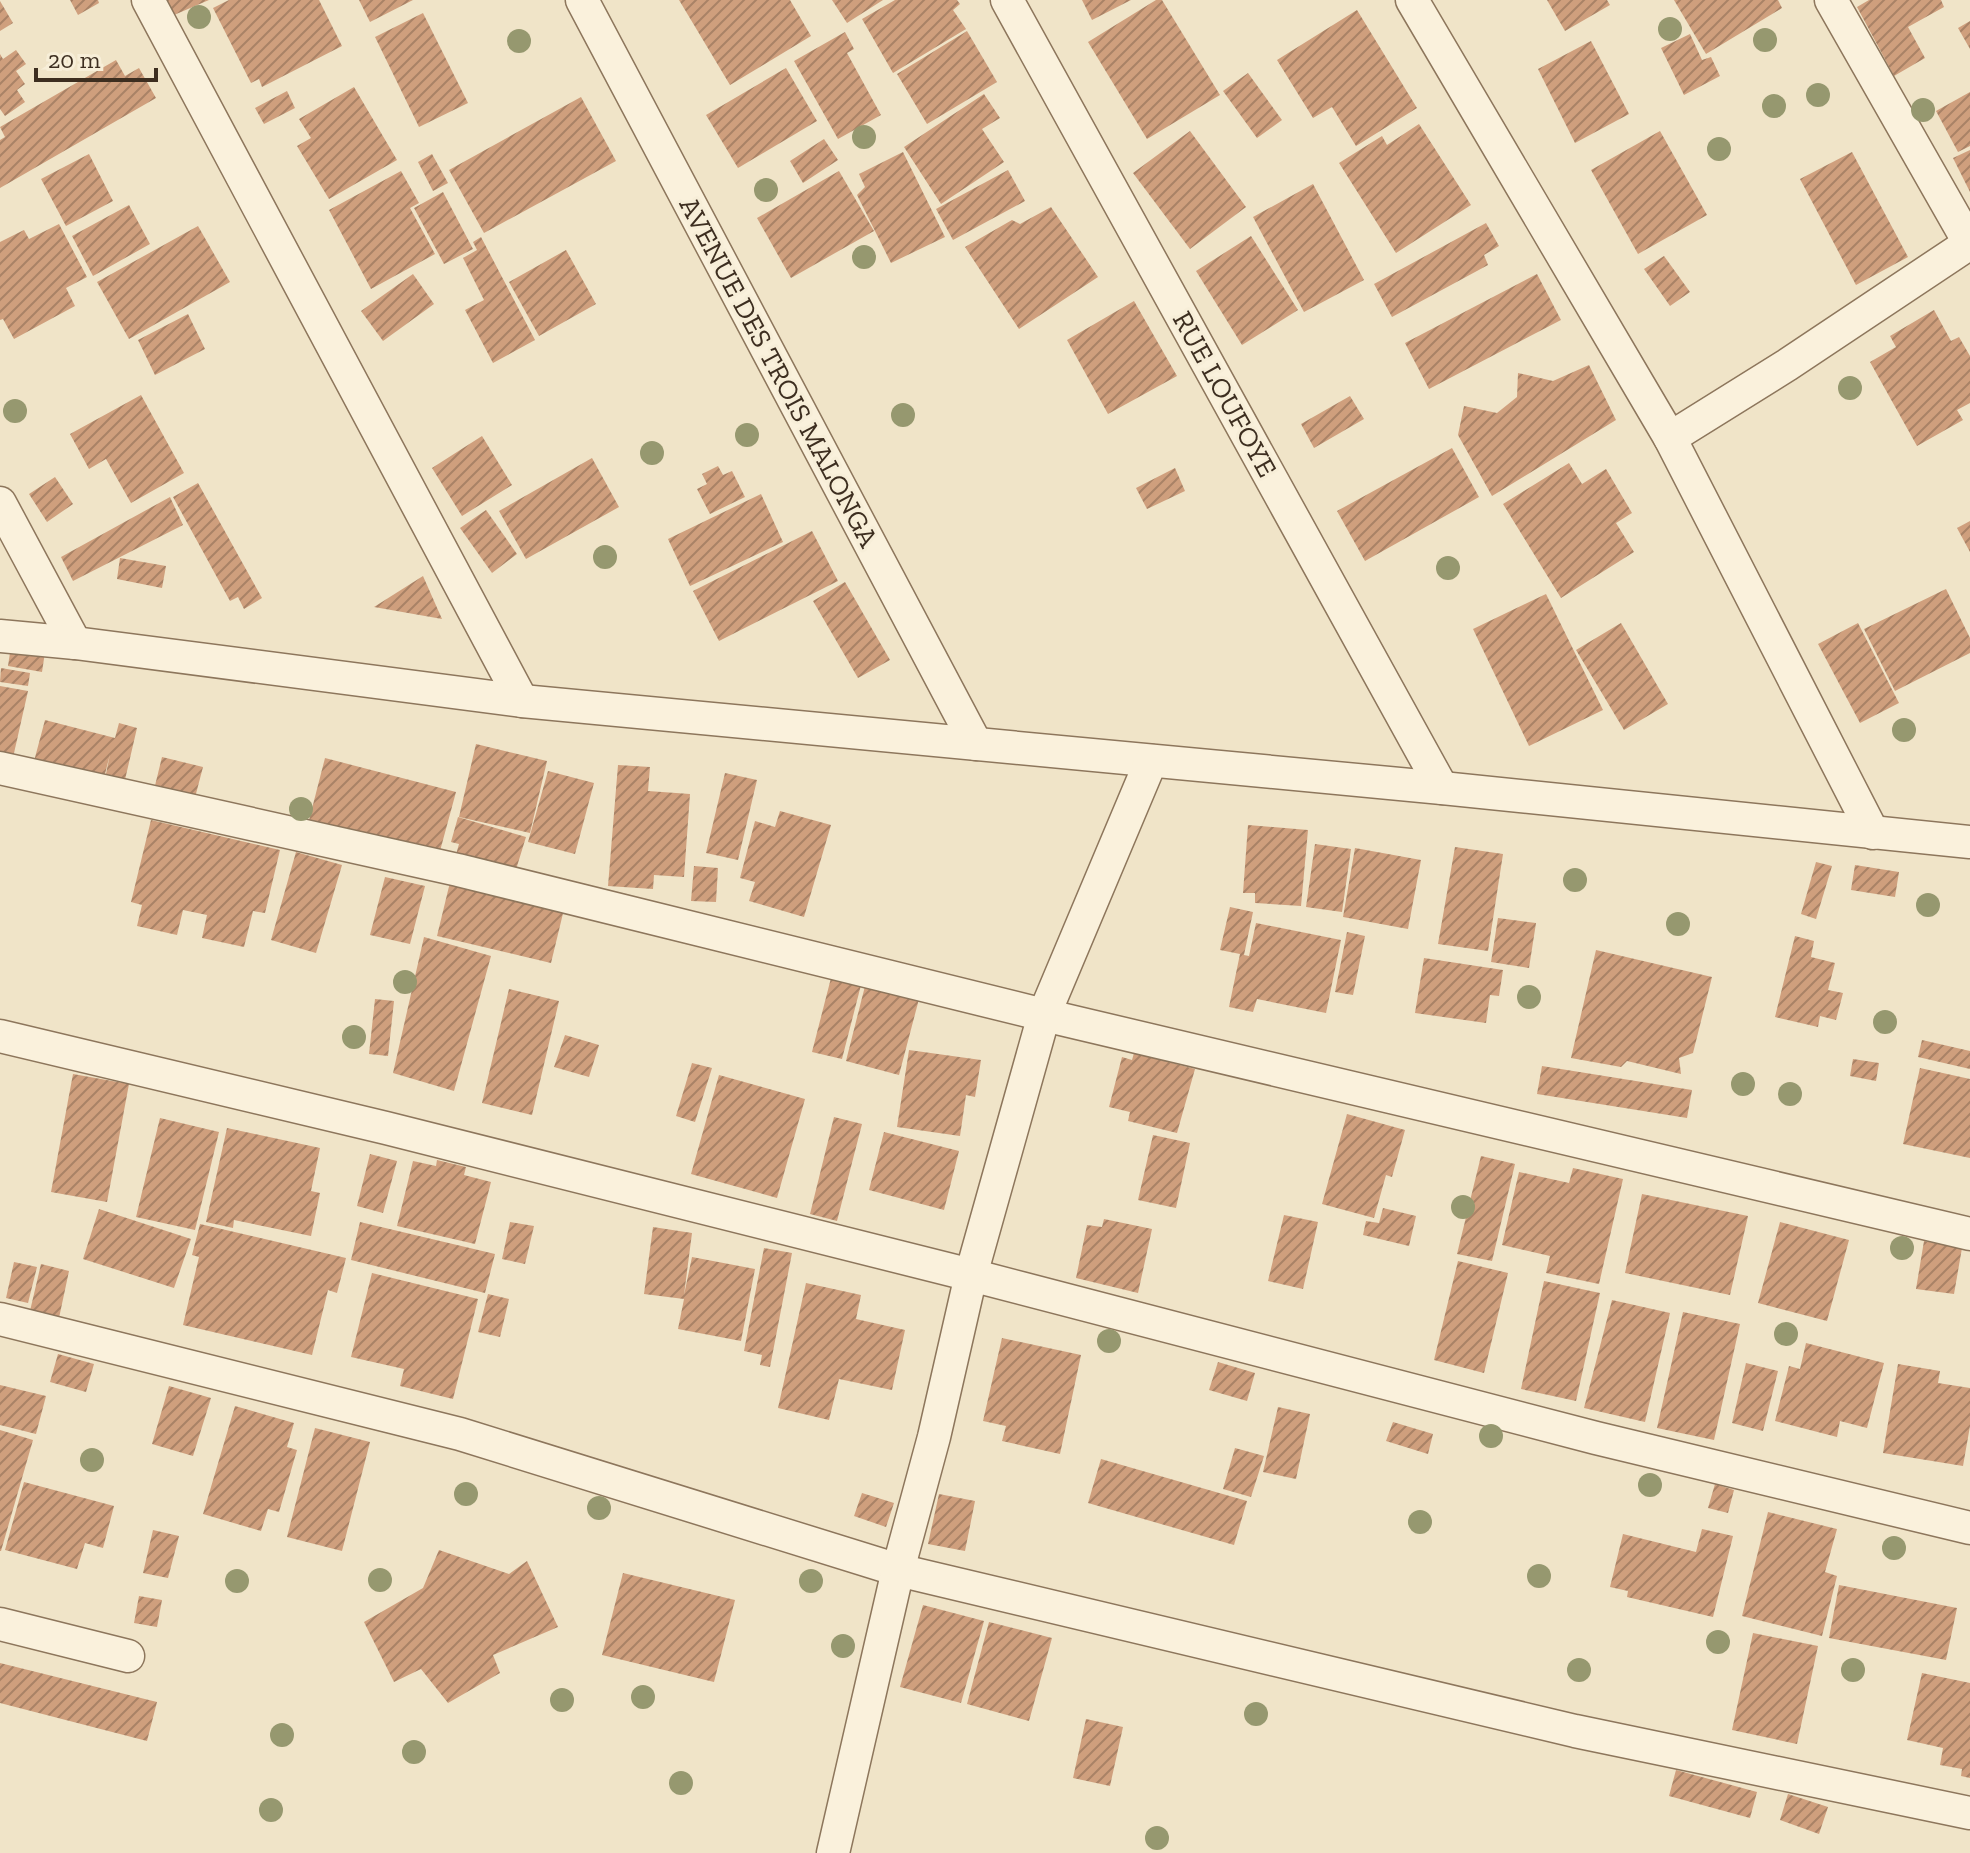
<svg xmlns="http://www.w3.org/2000/svg" width="1970" height="1853" font-family="'Zilla Slab',serif">
  <defs>
    <pattern id="building-hatch" width="6" height="6" patternUnits="userSpaceOnUse" patternTransform="scale(2)"><rect width="6" height="6" fill="#cf9f7d"/><path d="M-1 1l2-2M0 6l6-6M5 7l2-2" fill="none" stroke="#a98266"/></pattern>
  </defs>
  <rect width="100%" height="100%" fill="#f0e4c8"/>
  <g fill="url(#building-hatch)">
    <path d="M70 0H98L99 3 78 15Z"/>
    <path d="M167 0H209L174 15Z"/>
    <path d="M229 0H319L342 46 262 87 259 79 251 83 213 8Z"/>
    <path d="M359 0H413L370 22Z"/>
    <path d="M679 0H790L811 36 730 85Z"/>
    <path d="M832 0H883L847 23Z"/>
    <path d="M895 0H957L960 4 953 10 966 29 893 73 862 19Z"/>
    <path d="M1082 0H1131L1092 20Z"/>
    <path d="M1156 0H1162L1220 95 1147 139 1088 42Z"/>
    <path d="M1547 0H1607L1610 5 1565 31Z"/>
    <path d="M1674 0H1778L1782 8 1706 54Z"/>
    <path d="M1869 0H1941L1944 7 1908 27 1925 58 1894 76 1857 7Z"/>
    <path d="M0 1 13 23 0 31Z"/>
    <path d="M1357 10 1417 108 1356 146 1332 107 1313 118 1277 60Z"/>
    <path d="M423 13 468 103 419 127 375 37Z"/>
    <path d="M1970 21V49L1958 28Z"/>
    <path d="M967 31 997 82 927 124 897 74Z"/>
    <path d="M845 32 854 49 847 53 881 115 838 139 794 61Z"/>
    <path d="M1690 34 1702 60 1711 57 1720 76 1684 95 1661 48Z"/>
    <path d="M1591 41 1629 114 1575 143 1538 69Z"/>
    <path d="M16 50 26 64 16 71 25 84 17 90 25 102 5 116 0 109V54L3 59Z"/>
    <path d="M116 60 125 76 139 68 156 98 0 188V140L5 137 0 127Z"/>
    <path d="M786 68 817 121 738 168 706 115Z"/>
    <path d="M1248 73 1282 120 1257 138 1223 91Z"/>
    <path d="M354 87 397 160 329 199 297 146 311 138 299 119Z"/>
    <path d="M287 91 295 108 264 124 255 108Z"/>
    <path d="M1970 92V146L1958 152 1936 111Z"/>
    <path d="M984 94 1000 118 982 129 1004 162 941 204 904 147Z"/>
    <path d="M581 97 616 161 484 233 449 170Z"/>
    <path d="M1419 124 1471 205 1396 253 1339 163 1382 136 1387 145Z"/>
    <path d="M1190 131 1246 207 1190 249 1133 173Z"/>
    <path d="M1660 131 1707 215 1638 254 1591 170Z"/>
    <path d="M824 139 838 160 803 183 790 161Z"/>
    <path d="M1970 150V192L1953 158Z"/>
    <path d="M903 152 945 237 891 263 857 195 865 187 859 174Z"/>
    <path d="M1852 152 1908 257 1856 285 1800 179Z"/>
    <path d="M89 154 113 201 66 226 41 179Z"/>
    <path d="M432 154 448 183 433 191 418 162Z"/>
    <path d="M1008 170 1025 201 953 240 936 209Z"/>
    <path d="M401 171 419 203 410 208 435 254 371 289 329 210Z"/>
    <path d="M839 171 874 231 791 278 757 218Z"/>
    <path d="M1313 184 1364 280 1304 312 1253 217Z"/>
    <path d="M443 192 473 249 444 264 414 208Z"/>
    <path d="M129 205 150 244 93 276 72 236Z"/>
    <path d="M1051 207 1098 277 1019 329 965 247 1012 220 1020 224Z"/>
    <path d="M1486 223 1499 246 1484 255 1488 265 1392 317 1374 284Z"/>
    <path d="M59 224 87 277 66 288 75 306 14 339 3 319 0 320V242L24 230 29 239Z"/>
    <path d="M198 226 230 282 129 339 97 282Z"/>
    <path d="M1251 236 1298 310 1242 345 1196 271Z"/>
    <path d="M481 237 535 340 493 363 465 310 484 300 463 258 477 250 473 242Z"/>
    <path d="M566 250 596 304 539 336 509 282Z"/>
    <path d="M1664 256 1690 292 1670 306 1644 269Z"/>
    <path d="M413 274 434 304 383 341 361 311Z"/>
    <path d="M1537 274 1561 320 1429 389 1405 343Z"/>
    <path d="M1134 301 1177 376 1108 414 1067 340Z"/>
    <path d="M1934 310 1951 341 1959 337 1970 356V403L1957 410 1963 420 1917 446 1870 362 1896 347 1890 336Z"/>
    <path d="M188 314 205 349 155 375 138 340Z"/>
    <path d="M1589 365 1616 420 1492 496 1458 435 1464 406 1497 413 1517 397 1518 373 1553 381Z"/>
    <path d="M141 395 184 473 131 503 106 459 89 469 70 434Z"/>
    <path d="M1350 396 1364 419 1314 448 1301 424Z"/>
    <path d="M482 436 512 485 462 516 432 468Z"/>
    <path d="M1452 448 1479 497 1365 561 1337 511Z"/>
    <path d="M592 458 619 507 526 559 499 511Z"/>
    <path d="M1569 463 1582 484 1606 469 1632 513 1616 523 1634 552 1561 598 1503 504Z"/>
    <path d="M718 466 723 475 732 471 745 497 710 514 697 489 707 484 702 474Z"/>
    <path d="M1175 468 1185 491 1147 509 1136 488Z"/>
    <path d="M55 477 73 504 47 522 29 494Z"/>
    <path d="M198 483 262 598 244 609 238 597 230 601 173 497Z"/>
    <path d="M761 494 783 542 690 586 668 539Z"/>
    <path d="M170 497 183 525 73 581 61 557Z"/>
    <path d="M486 510 517 554 492 573 460 528Z"/>
    <path d="M1970 521V552L1957 528Z"/>
    <path d="M812 531 838 581 719 641 693 591Z"/>
    <path d="M120 558 166 566 162 588 117 579Z"/>
    <path d="M423 576 442 619 374 607Z"/>
    <path d="M845 582 890 660 858 678 813 601Z"/>
    <path d="M1946 589 1970 638V653L1895 691 1864 629Z"/>
    <path d="M1546 594 1603 710 1529 746 1473 629Z"/>
    <path d="M1621 623 1668 704 1624 730 1576 650Z"/>
    <path d="M1858 623 1899 703 1860 723 1818 644Z"/>
    <path d="M11 646 45 652 42 672 8 666Z"/>
    <path d="M1 668 30 673 28 686 0 682Z"/>
    <path d="M0 686 28 691 12 762 0 759Z"/>
    <path d="M45 720 115 738 119 723 137 728 124 784 105 779 110 754 103 782 33 765Z"/>
    <path d="M476 744 547 761 530 833 459 817Z"/>
    <path d="M162 757 203 767 192 809 152 798Z"/>
    <path d="M325 758 456 792 437 862 307 828Z"/>
    <path d="M618 765 650 767 648 791 690 794 684 877 654 875 653 889 608 886Z"/>
    <path d="M548 771 594 783 575 854 528 842Z"/>
    <path d="M725 773 757 780 738 860 706 853Z"/>
    <path d="M780 811 831 825 804 917 749 901 755 882 740 878 755 821 775 827Z"/>
    <path d="M458 817 526 837 514 876 455 858 459 844 451 842Z"/>
    <path d="M151 820 280 850 265 913 253 911 244 947 202 938 207 915 183 910 177 935 137 926 142 905 131 902Z"/>
    <path d="M1248 825 1308 830 1301 906 1255 903V893H1243Z"/>
    <path d="M1315 844 1351 849 1342 912 1306 907Z"/>
    <path d="M1455 847 1503 854 1488 951 1438 944Z"/>
    <path d="M1355 848 1421 860 1408 929 1343 917Z"/>
    <path d="M296 852 342 865 316 953 271 940Z"/>
    <path d="M1816 862 1832 866 1816 919 1801 914Z"/>
    <path d="M1855 865 1899 872 1895 897 1851 890Z"/>
    <path d="M694 866 718 868 716 902 691 901Z"/>
    <path d="M452 874 566 901 551 963 437 936Z"/>
    <path d="M385 877 425 886 410 944 370 935Z"/>
    <path d="M1230 907 1253 912 1244 955 1249 956 1256 923 1341 940 1326 1013 1257 999 1253 1012 1229 1007 1240 954 1220 950Z"/>
    <path d="M1498 918 1536 923 1529 968 1491 962Z"/>
    <path d="M1347 932 1365 936 1353 995 1335 992Z"/>
    <path d="M1795 936 1814 941 1811 957 1835 963 1828 990 1843 993 1836 1020 1820 1016 1818 1027 1775 1017Z"/>
    <path d="M424 937 491 956 454 1091 393 1073Z"/>
    <path d="M1596 950 1712 977 1693 1053 1679 1058 1681 1074 1627 1061 1621 1067 1571 1058Z"/>
    <path d="M1424 958 1503 970 1499 996 1490 995 1486 1023 1415 1013Z"/>
    <path d="M831 978 861 985 842 1059 812 1052Z"/>
    <path d="M865 986 919 999 899 1075 846 1061Z"/>
    <path d="M509 989 559 1001 532 1115 482 1103Z"/>
    <path d="M375 999 394 1001 388 1056 369 1054Z"/>
    <path d="M565 1035 599 1045 589 1077 554 1067Z"/>
    <path d="M1922 1040 1970 1051V1069L1918 1057Z"/>
    <path d="M909 1050 981 1060 975 1097 966 1095 960 1136 897 1127Z"/>
    <path d="M1134 1053 1195 1069 1177 1133 1128 1121 1130 1112 1109 1107 1122 1057 1132 1060Z"/>
    <path d="M1853 1059 1879 1063 1876 1081 1850 1076Z"/>
    <path d="M692 1063 712 1068 695 1122 676 1116Z"/>
    <path d="M1542 1066 1692 1090 1687 1118 1537 1094Z"/>
    <path d="M1920 1068 1970 1079V1158L1903 1144Z"/>
    <path d="M73 1074 129 1084 107 1202 51 1192Z"/>
    <path d="M719 1075 805 1099 777 1198 691 1174Z"/>
    <path d="M1347 1114 1405 1130 1392 1177 1386 1175 1374 1218 1322 1204Z"/>
    <path d="M834 1117 862 1124 837 1221 810 1214Z"/>
    <path d="M160 1118 219 1132 195 1230 136 1217Z"/>
    <path d="M227 1128 320 1148 311 1191 320 1193 311 1236 234 1220 233 1228 206 1222Z"/>
    <path d="M884 1132 959 1151 944 1210 869 1190Z"/>
    <path d="M1153 1135 1190 1143 1176 1208 1138 1200Z"/>
    <path d="M370 1154 397 1161 383 1213 357 1206Z"/>
    <path d="M1481 1156 1515 1164 1492 1261 1457 1254Z"/>
    <path d="M437 1160 466 1167 464 1175 491 1182 475 1244 397 1226 413 1161 436 1166Z"/>
    <path d="M1573 1168 1623 1179 1599 1284 1546 1273 1550 1256 1502 1245 1519 1172 1569 1183Z"/>
    <path d="M1642 1194 1748 1216 1730 1295 1625 1273Z"/>
    <path d="M1383 1208 1416 1216 1409 1246 1363 1235 1366 1221 1379 1223Z"/>
    <path d="M99 1209 191 1239 174 1288 83 1259Z"/>
    <path d="M1284 1215 1318 1222 1303 1289 1268 1281Z"/>
    <path d="M1104 1219 1152 1229 1138 1293 1076 1278 1087 1225 1102 1227Z"/>
    <path d="M360 1222 495 1254 485 1293 351 1260Z"/>
    <path d="M510 1222 534 1226 525 1264 502 1259Z"/>
    <path d="M1780 1222 1849 1240 1827 1321 1758 1303Z"/>
    <path d="M200 1224 346 1258 337 1293 328 1290 312 1355 183 1325 199 1257 192 1255Z"/>
    <path d="M653 1227 692 1233 684 1295 692 1257 755 1269 741 1341 678 1329 684 1299 644 1294Z"/>
    <path d="M1924 1241 1962 1248 1954 1294 1916 1289Z"/>
    <path d="M764 1248 792 1253 770 1367 760 1365 762 1355 744 1351Z"/>
    <path d="M1458 1261 1508 1273 1484 1373 1434 1360Z"/>
    <path d="M14 1262 37 1267 28 1303 6 1298Z"/>
    <path d="M41 1264 69 1271 59 1318 30 1311Z"/>
    <path d="M372 1273 478 1299 453 1399 400 1386 404 1369 351 1357Z"/>
    <path d="M1544 1281 1600 1293 1576 1401 1521 1389Z"/>
    <path d="M806 1283 861 1295 856 1319 905 1330 892 1390 839 1379 829 1420 778 1408Z"/>
    <path d="M488 1294 509 1299 500 1337 478 1332Z"/>
    <path d="M1612 1300 1670 1313 1645 1422 1584 1408Z"/>
    <path d="M1683 1312 1740 1324 1714 1440 1657 1428Z"/>
    <path d="M1002 1338 1081 1355 1060 1454 1002 1441 1006 1426 983 1421Z"/>
    <path d="M1806 1343 1884 1363 1867 1428 1840 1421 1837 1437 1775 1421 1789 1366 1800 1369Z"/>
    <path d="M58 1354 94 1364 86 1392 50 1382Z"/>
    <path d="M1218 1362 1255 1373 1247 1401 1209 1390Z"/>
    <path d="M1746 1363 1778 1371 1763 1431 1732 1423Z"/>
    <path d="M1898 1364 1940 1371 1938 1383 1970 1388V1426L1963 1466 1883 1453Z"/>
    <path d="M0 1385 46 1396 36 1434 0 1425Z"/>
    <path d="M169 1386 211 1398 193 1456 152 1444Z"/>
    <path d="M235 1406 294 1423 287 1447 297 1450 279 1512 268 1509 261 1531 203 1514Z"/>
    <path d="M1278 1407 1310 1414 1296 1479 1263 1472Z"/>
    <path d="M1393 1422 1433 1434 1428 1454 1386 1441Z"/>
    <path d="M315 1428 370 1442 342 1551 287 1537Z"/>
    <path d="M0 1430 33 1440 1 1551H0Z"/>
    <path d="M1235 1448 1264 1456 1251 1497 1223 1489Z"/>
    <path d="M1101 1459 1247 1501 1234 1545 1088 1503Z"/>
    <path d="M24 1482 114 1506 103 1548 85 1543 77 1569 5 1550Z"/>
    <path d="M1715 1484 1734 1490 1728 1513 1708 1508Z"/>
    <path d="M862 1493 894 1503 886 1527 854 1516Z"/>
    <path d="M939 1494 975 1501 965 1551 928 1544Z"/>
    <path d="M1768 1512 1837 1529 1825 1572 1837 1576 1822 1636 1742 1616Z"/>
    <path d="M1702 1529 1733 1536 1713 1617 1627 1597 1628 1591 1610 1587 1623 1534 1696 1552Z"/>
    <path d="M153 1530 179 1536 168 1578 143 1573Z"/>
    <path d="M439 1550 509 1574 527 1561 558 1627 493 1655 500 1673 448 1703 421 1669 394 1682 364 1622 423 1588Z"/>
    <path d="M623 1573 735 1600 714 1682 602 1655Z"/>
    <path d="M1839 1585 1957 1608 1946 1660 1829 1638Z"/>
    <path d="M139 1596 162 1600 157 1627 134 1623Z"/>
    <path d="M923 1605 984 1621 961 1703 900 1687Z"/>
    <path d="M989 1622 1052 1638 1029 1721 967 1704Z"/>
    <path d="M1753 1633 1818 1646 1797 1744 1732 1730Z"/>
    <path d="M0 1663 157 1702 147 1741 0 1703Z"/>
    <path d="M1922 1673 1970 1683V1778L1961 1776 1962 1769 1940 1765 1943 1748 1907 1740Z"/>
    <path d="M1086 1719 1123 1727 1110 1786 1073 1778Z"/>
    <path d="M1676 1770 1757 1792 1750 1818 1669 1796Z"/>
    <path d="M1788 1794 1828 1807 1819 1834 1780 1820Z"/>
  </g>
  <g fill="none" stroke-linecap="round" stroke-linejoin="round">
    <g stroke="#8d765c" stroke-width="35">
      <g id="minor">
        <path d="M148 0 522 701"/>
        <path d="M582 0 976 744"/>
        <path d="M1007 0 1442 788"/>
        <path d="M1412 0 1670 438 1873 833"/>
        <path d="M1831 0 1970 244"/>
        <path d="M1670 438 1787 365 1970 243"/>
        <path d="M0 503 75 643"/>
        <path d="M0 636 75 643 522 701 1442 788 1970 842"/>
        <path d="M0 768 458 870 1044 1015 1970 1234"/>
        <path d="M0 1036 386 1128 971 1275 1596 1438 1970 1528"/>
        <path d="M0 1319 460 1434 898 1570 1575 1731 1970 1813"/>
        <path d="M0 1624 128 1656"/>
        <path d="M833 1853 898 1570 934 1437 971 1275 1044 1015 1151 761"/>
      </g>
    </g>
    <use href="#minor" stroke="#faf1dc" stroke-width="32"/>
  </g>
  <g fill="#96986f">
    <circle cx="199" cy="17" r="12"/>
    <circle cx="1670" cy="29" r="12"/>
    <circle cx="1765" cy="40" r="12"/>
    <circle cx="519" cy="41" r="12"/>
    <circle cx="1818" cy="95" r="12"/>
    <circle cx="1774" cy="106" r="12"/>
    <circle cx="1923" cy="110" r="12"/>
    <circle cx="864" cy="137" r="12"/>
    <circle cx="1719" cy="149" r="12"/>
    <circle cx="766" cy="190" r="12"/>
    <circle cx="864" cy="257" r="12"/>
    <circle cx="1850" cy="388" r="12"/>
    <circle cx="15" cy="411" r="12"/>
    <circle cx="903" cy="415" r="12"/>
    <circle cx="747" cy="435" r="12"/>
    <circle cx="652" cy="453" r="12"/>
    <circle cx="605" cy="557" r="12"/>
    <circle cx="1448" cy="568" r="12"/>
    <circle cx="1904" cy="730" r="12"/>
    <circle cx="301" cy="809" r="12"/>
    <circle cx="1575" cy="880" r="12"/>
    <circle cx="1928" cy="905" r="12"/>
    <circle cx="1678" cy="924" r="12"/>
    <circle cx="405" cy="982" r="12"/>
    <circle cx="1529" cy="997" r="12"/>
    <circle cx="1885" cy="1022" r="12"/>
    <circle cx="354" cy="1037" r="12"/>
    <circle cx="1743" cy="1084" r="12"/>
    <circle cx="1790" cy="1094" r="12"/>
    <circle cx="1463" cy="1207" r="12"/>
    <circle cx="1902" cy="1248" r="12"/>
    <circle cx="1786" cy="1334" r="12"/>
    <circle cx="1109" cy="1341" r="12"/>
    <circle cx="1491" cy="1436" r="12"/>
    <circle cx="92" cy="1460" r="12"/>
    <circle cx="1650" cy="1485" r="12"/>
    <circle cx="466" cy="1494" r="12"/>
    <circle cx="599" cy="1508" r="12"/>
    <circle cx="1420" cy="1522" r="12"/>
    <circle cx="1894" cy="1548" r="12"/>
    <circle cx="1539" cy="1576" r="12"/>
    <circle cx="380" cy="1580" r="12"/>
    <circle cx="237" cy="1581" r="12"/>
    <circle cx="811" cy="1581" r="12"/>
    <circle cx="1718" cy="1642" r="12"/>
    <circle cx="843" cy="1646" r="12"/>
    <circle cx="1579" cy="1670" r="12"/>
    <circle cx="1853" cy="1670" r="12"/>
    <circle cx="643" cy="1697" r="12"/>
    <circle cx="562" cy="1700" r="12"/>
    <circle cx="1256" cy="1714" r="12"/>
    <circle cx="282" cy="1735" r="12"/>
    <circle cx="414" cy="1752" r="12"/>
    <circle cx="681" cy="1783" r="12"/>
    <circle cx="271" cy="1810" r="12"/>
    <circle cx="1157" cy="1838" r="12"/>
  </g>
  <g text-anchor="middle" dominant-baseline="central" stroke-width="6" stroke-linejoin="round" paint-order="stroke">
    <g font-size="28" fill="#3d2e20" stroke="#f7eed8">
      <text transform="translate(779 372) rotate(62)">AVENUE DES TROIS MALONGA</text>
      <text transform="translate(1225 394) rotate(61)">RUE LOUFOYE</text>
    </g>
  </g>
  <path d="M36 68v12h120v-12" fill="none" stroke="#3d2e20" stroke-width="4"/>
  <text x="48" y="68" font-size="24" fill="#3d2e20" stroke="#f7eed8" stroke-width="6" paint-order="stroke">20 m</text>
</svg>
